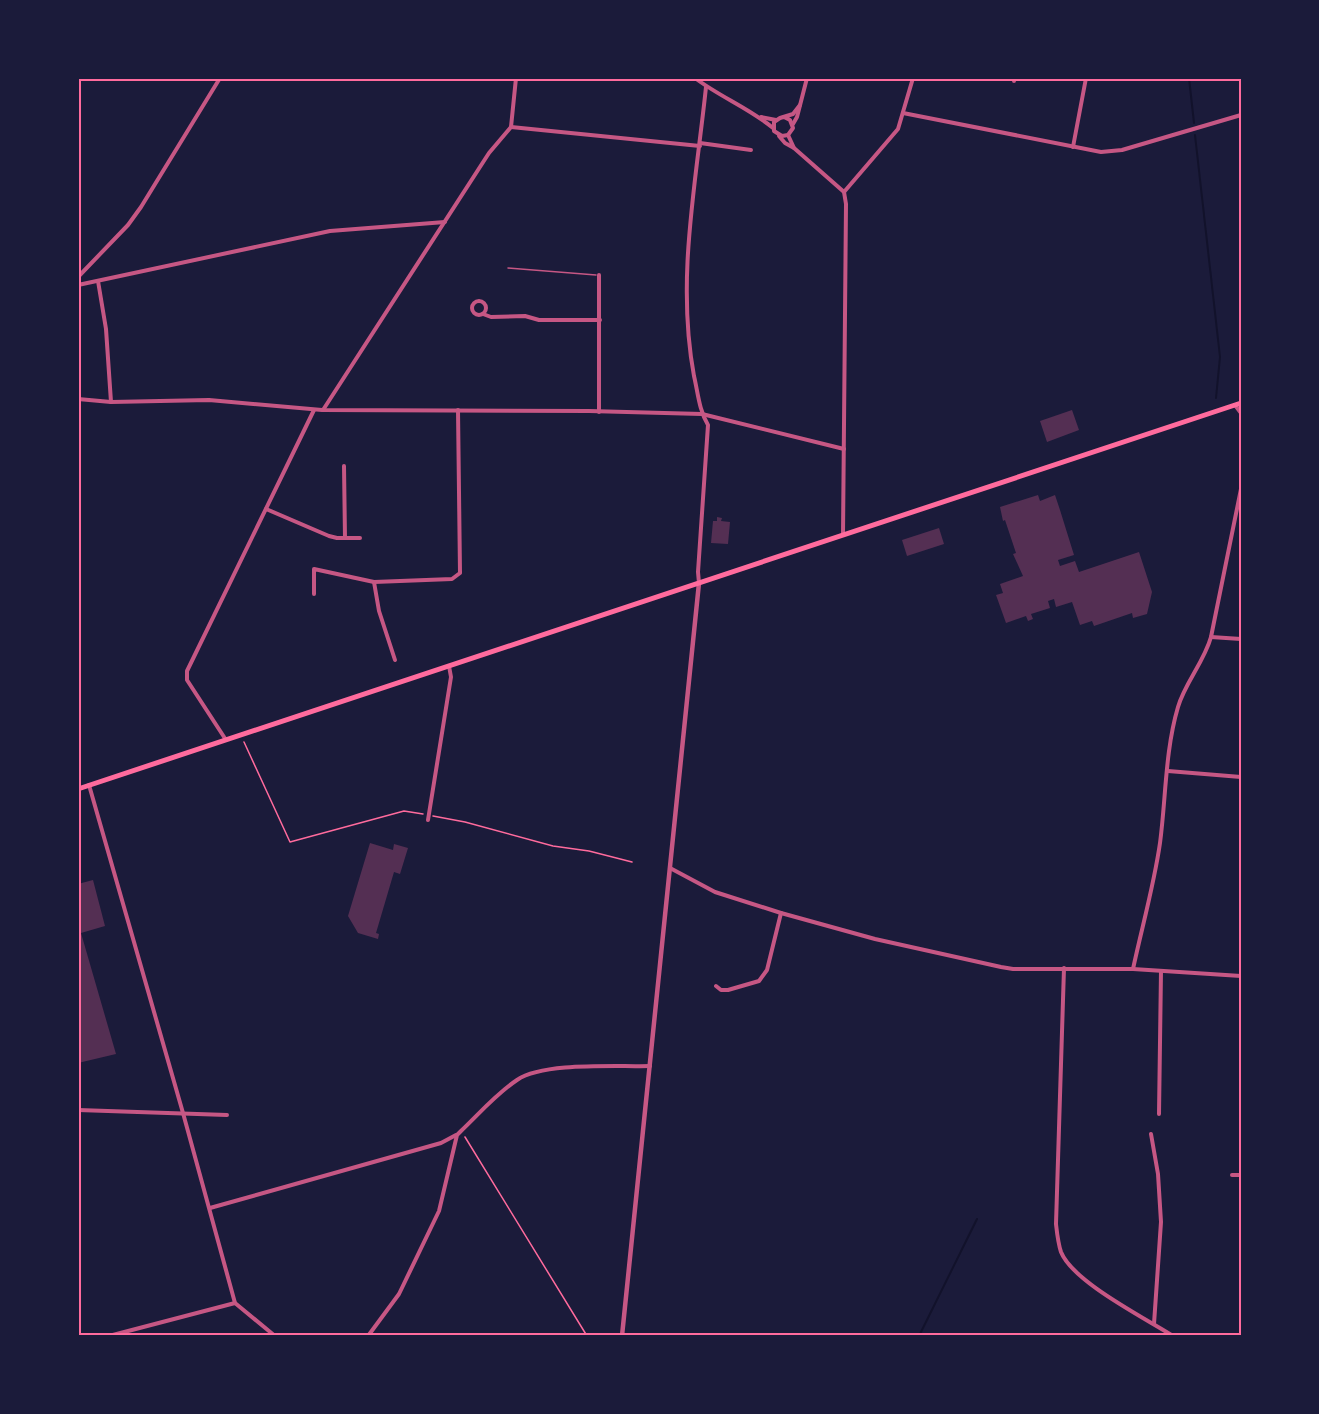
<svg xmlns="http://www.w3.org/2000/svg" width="1319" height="1414" font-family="Arial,sans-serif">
  <rect width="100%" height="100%" fill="#1b1b3a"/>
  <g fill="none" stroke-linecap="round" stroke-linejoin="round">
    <g stroke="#12122b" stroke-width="2">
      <path d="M1189 78 1194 123"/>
      <path d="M1195 135 1220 357 1216 398"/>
      <path d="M919 1336 977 1219"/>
    </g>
  </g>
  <g fill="#542f53">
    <path d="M1072 410 1079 430 1047 442 1040 421Z"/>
    <path d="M1038 495 1040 501 1055 495 1060 510 1074 555 1058 560 1060 566 1075 561 1079 572 1139 552 1152 592 1147 614 1133 618 1132 613 1094 626 1092 621 1080 625 1072 602 1056 607 1054 599 1048 601 1050 608 1031 614 1033 619 1028 621 1026 616 1006 623 996 595 1003 593 1000 584 1023 576 1013 554 1016 553 1005 520 1003 521 1000 507Z"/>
    <path d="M717 517 722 518 721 521 730 522 728 544 711 543 713 521H717Z"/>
    <path d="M939 528 944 544 907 556 902 540Z"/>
    <path d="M370 843 393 850 394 844 408 848 400 874 394 872 376 933 379 934 378 939 358 933 348 916Z"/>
    <path d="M93 880 105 926 81 933 116 1054 78 1063V884Z"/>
  </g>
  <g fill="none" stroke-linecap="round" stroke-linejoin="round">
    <g stroke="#ff6b9d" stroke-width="1.5">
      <path d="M244 742 290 842 404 811 423 814"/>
      <path d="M433 816 465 822 553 846 589 851 632 862"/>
      <path d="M465 1137 587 1336"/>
    </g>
    <path stroke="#c65784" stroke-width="1.5" d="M508 268 596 275"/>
    <g stroke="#c65784" stroke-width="4">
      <path d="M695 78C720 97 749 108 773 128"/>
      <path d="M1014 81V78"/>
      <path d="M903 113 1101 152 1122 150 1241 115"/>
      <path d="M761 117 776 120"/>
      <path d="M784 117 790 120 793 128 788 135 782 136 774 131V122L780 118 793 114 800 105"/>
      <path d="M793 124 797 117 807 78"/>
      <path d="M511 127 700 146"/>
      <path d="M788 135 794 148 844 192 846 204 843 535"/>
      <path d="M779 136 785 143 794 148"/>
      <path d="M700 143 751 150"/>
      <path d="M1073 147 1086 78"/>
      <path d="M844 192 898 129 913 78"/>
      <path d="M599 275V412"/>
      <path d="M78 277 128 225 141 207 220 78"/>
      <path d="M98 281 106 329 111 402"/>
      <path d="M78 285 330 231 445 222"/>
      <circle cx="479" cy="308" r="7"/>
      <path d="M483 314 491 317 525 316 539 320H600"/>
      <path d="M78 399 111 402 209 400 322 410 589 411 702 414 844 449"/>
      <path d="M1235 405 1241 413"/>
      <path d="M323 410 489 153 511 127 516 78"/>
      <path d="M344 466 345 538"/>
      <path d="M266 509 329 536 337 538H360"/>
      <path d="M374 582 379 611 395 660"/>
      <path d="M699 583 698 572 708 425C699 410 698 393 694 376 676 280 696 183 706 87"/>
      <path d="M314 594V569L374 582 452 579 460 573 458 410"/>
      <path d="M1211 637 1241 639"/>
      <path d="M226 740 187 680V671L314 410"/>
      <path d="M1168 771 1241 777"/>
      <path d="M89 785 183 1113 235 1303 275 1336"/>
      <path d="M428 820 451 677 449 666"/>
      <path d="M670 868 715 892 781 913 875 939 1001 967 1013 969H1133L1241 976"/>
      <path d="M1064 968 1056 1224C1057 1233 1058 1243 1061 1252 1073 1282 1145 1318 1173 1336"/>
      <path d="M1133 969C1142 927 1154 885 1160 843 1166 798 1165 751 1178 707 1185 683 1204 662 1211 637L1241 489"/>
      <path d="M716 986 721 990H728L759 981 767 970 781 913"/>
      <path d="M78 1110 227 1115"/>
      <path d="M1159 1114 1161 971"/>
      <path d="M1151 1134 1158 1174 1161 1222 1154 1324"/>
      <path d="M1232 1175H1241"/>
      <path d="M210 1208 441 1143 456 1135"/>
      <path d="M109 1336 235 1303"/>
      <path d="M368 1336 399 1294 439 1211 457 1135 461 1131C479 1114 496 1094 517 1080 544 1062 615 1067 650 1066"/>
    </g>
    <path stroke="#c65784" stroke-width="4.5" d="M622 1336 699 583"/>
    <path stroke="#ff6b9d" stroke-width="5" d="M78 789 1241 403"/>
  </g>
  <rect width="1319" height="1414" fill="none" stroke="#1b1b3a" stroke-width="159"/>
  <rect x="80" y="80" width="1160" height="1254" fill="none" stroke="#ff6b9d" stroke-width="2"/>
</svg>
